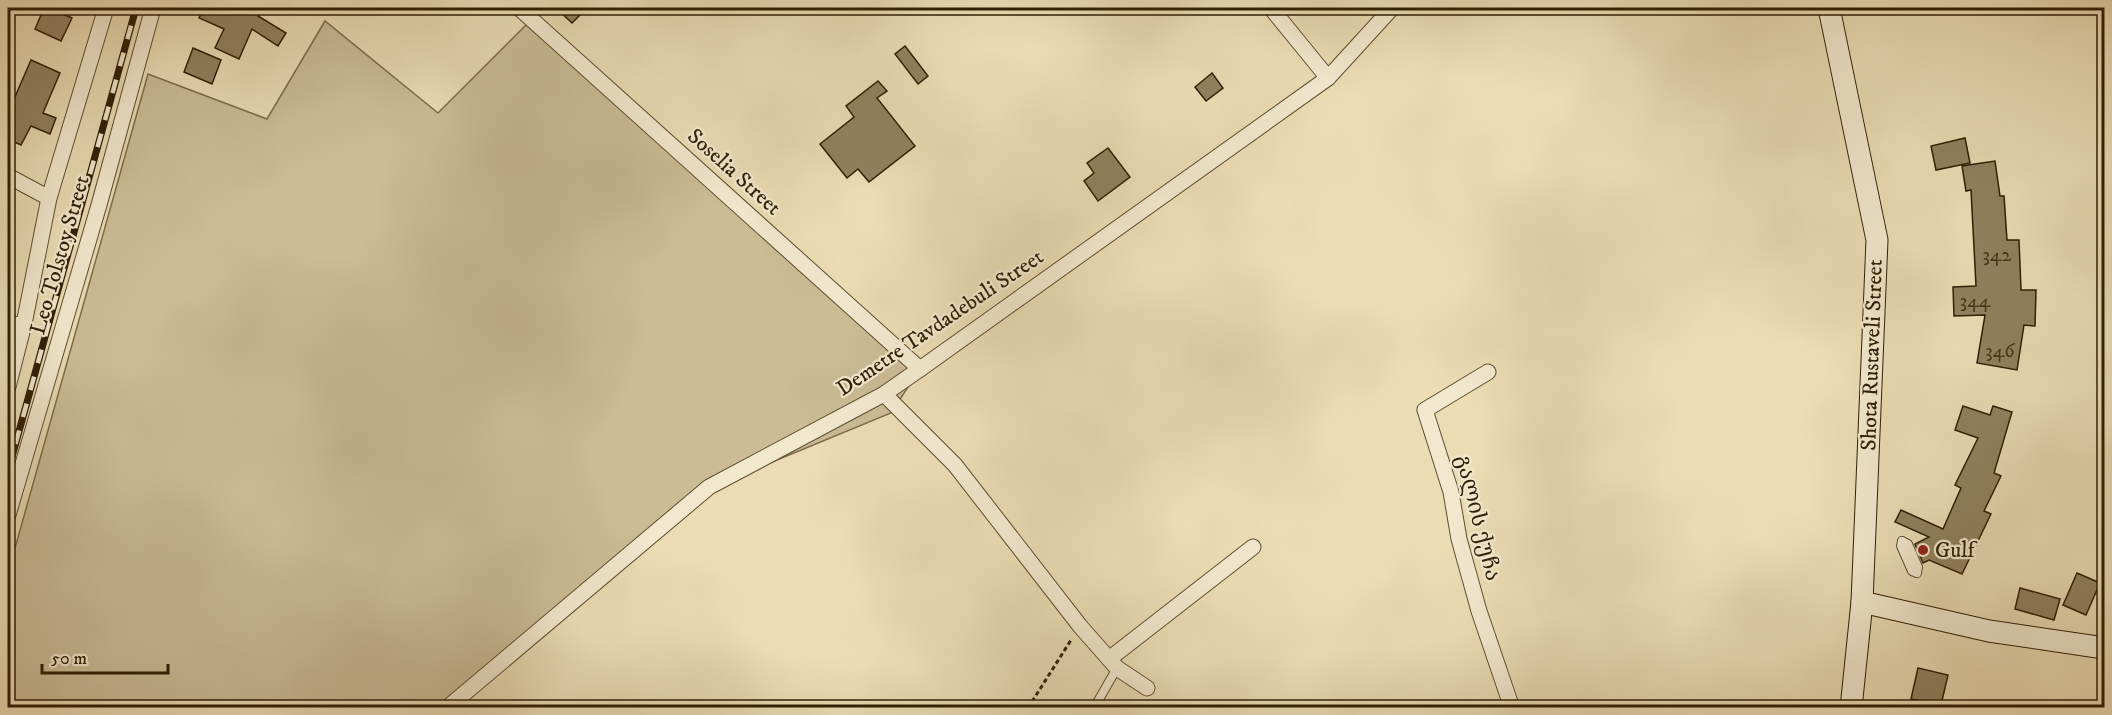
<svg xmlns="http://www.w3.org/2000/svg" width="2112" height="715" font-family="'IM FELL DW Pica','Noto Serif Georgian',serif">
  <rect width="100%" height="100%" fill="#ebdcb4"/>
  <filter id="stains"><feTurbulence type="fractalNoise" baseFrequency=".00333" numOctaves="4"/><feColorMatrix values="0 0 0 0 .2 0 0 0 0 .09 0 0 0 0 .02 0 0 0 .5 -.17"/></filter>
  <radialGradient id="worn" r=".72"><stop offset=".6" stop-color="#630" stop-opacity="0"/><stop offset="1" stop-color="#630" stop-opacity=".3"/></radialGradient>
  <path fill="#cbbc96" stroke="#7e6d4c" stroke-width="1.5" d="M531 20 920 369 891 413 709 488 447 707 8 708V573L148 74 267 119 325 21 438 113Z"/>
  <g fill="#91815f" stroke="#301e03" stroke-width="1.5">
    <path d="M44 8H49L72 18 61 41 35 29Z"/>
    <path d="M204 8H263L258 16 286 33 278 46 252 29 239 59 215 48 224 29 199 18Z"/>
    <path d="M556 8H587L572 23Z"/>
    <path d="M905 46 928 76 918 84 895 54Z"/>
    <path d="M193 48 221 60 212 84 184 72Z"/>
    <path d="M31 60 60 73 43 113 56 118 50 134 31 126 21 145 8 139V105L11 98 14 99Z"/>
    <path d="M1212 73 1223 88 1206 101 1195 87Z"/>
    <path d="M878 81 887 91 877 98 915 146 869 182 858 169 847 178 820 144 854 117 846 106Z"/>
    <path d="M1965 138 1970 163 1936 170 1931 146Z"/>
    <path d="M1108 148 1130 177 1098 201 1084 181 1094 173 1087 163Z"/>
    <path d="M1995 161 2000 196H2004L2007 240H2019L2021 290H2036L2035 326 2024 325 2017 370 1977 363 1985 315 1954 316 1953 287 1976 286 1971 190 1966 191 1962 166Z"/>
    <path d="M1963 406 1990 415 1993 406 2012 412 1994 473 2001 476 1984 511 1991 514 1962 574 1929 560 1923 563 1915 544 1929 537 1895 522 1901 510 1943 529 1961 488 1955 485 1978 438 1955 430Z"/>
    <path d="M2077 573 2100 583 2086 615 2063 605Z"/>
    <path d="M2020 588 2060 599 2054 620 2015 609Z"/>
    <path d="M1918 668 1948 675 1941 705 1911 699Z"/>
  </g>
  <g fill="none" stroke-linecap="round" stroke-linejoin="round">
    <g stroke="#5f4e2f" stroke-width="10">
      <g id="service">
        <path d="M1902 541 1908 544 1918 567 1917 573"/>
        <path d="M1902 541 1901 546 1912 571 1917 573"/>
        <path d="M1094 708 1117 668"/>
      </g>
    </g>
    <g stroke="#5f4e2f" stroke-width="17">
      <g id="minor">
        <path d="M519 8 920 369"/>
        <path d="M1271 8 1328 78"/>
        <path d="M8 176 49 198"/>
        <path d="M8 325 24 324"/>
        <path d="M1488 372 1425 410 1451 492 1459 539 1479 611 1512 708"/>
        <path d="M8 387 24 324 49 198 106 8"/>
        <path d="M884 394 955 465 1080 626 1109 659 1117 668 1147 688"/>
        <path d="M8 515 99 205 153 8"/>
        <path d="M1109 659 1253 547"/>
        <path d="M447 708 709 487 884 394 920 369 1328 78 1392 8"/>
      </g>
    </g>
    <g stroke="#301e03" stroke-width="23">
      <g id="secondary">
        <path d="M1829 8 1877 240 1862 602 1851 708"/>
        <path d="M1862 602 1989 631 2104 648"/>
      </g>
    </g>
    <path stroke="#301e03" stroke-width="3" stroke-dasharray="4.5 3" stroke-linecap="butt" d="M1028 708 1071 640"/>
    <use href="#service" stroke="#f2e8ce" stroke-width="8"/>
    <use href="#minor" stroke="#f2e8ce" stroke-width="15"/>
    <use href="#secondary" stroke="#f2e8ce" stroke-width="21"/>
    <g stroke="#301e03" stroke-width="7">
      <path id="rail" d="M8 471 136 8"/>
    </g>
    <use href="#rail" stroke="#f2e8ce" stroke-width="4.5" stroke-dasharray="14" stroke-linecap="butt"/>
  </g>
  <circle fill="#8f2418" stroke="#f2e8ce" stroke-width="2" cx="1923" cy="550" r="6"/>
  <g text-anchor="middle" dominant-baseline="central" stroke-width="4.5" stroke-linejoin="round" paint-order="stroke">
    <g font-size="20" fill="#48371a">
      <text x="1997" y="255">342</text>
      <text x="1975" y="301">344</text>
      <text x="2000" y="351">346</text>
    </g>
    <g font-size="22" fill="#301e03" stroke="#f2e8ce">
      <text transform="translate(734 172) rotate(42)">Soselia Street</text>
      <text transform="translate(60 255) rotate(-74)">Leo Tolstoy Street</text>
      <text transform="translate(940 323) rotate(-34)">Demetre Tavdadebuli Street</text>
      <text transform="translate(1872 355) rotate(-88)">Shota Rustaveli Street</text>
      <text transform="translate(1478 518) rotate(76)">გალის ქუჩა</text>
    </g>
    <g font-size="22" fill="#301e03" stroke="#f2e8ce" text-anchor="start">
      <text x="1935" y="550">Gulf</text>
    </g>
  </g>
  <rect width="2112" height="715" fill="none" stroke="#ebdcb4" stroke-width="30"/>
  <rect x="9" y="9" width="2094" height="697" fill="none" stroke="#301e03" stroke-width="3"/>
  <rect x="15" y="15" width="2082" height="685" fill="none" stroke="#301e03" stroke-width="1.5"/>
  <path d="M42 664v9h126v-9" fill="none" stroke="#301e03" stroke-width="3"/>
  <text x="51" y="664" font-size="18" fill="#301e03" stroke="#f2e8ce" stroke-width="4.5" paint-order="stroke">50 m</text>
  <rect width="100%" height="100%" filter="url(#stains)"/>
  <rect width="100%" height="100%" fill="url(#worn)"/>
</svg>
